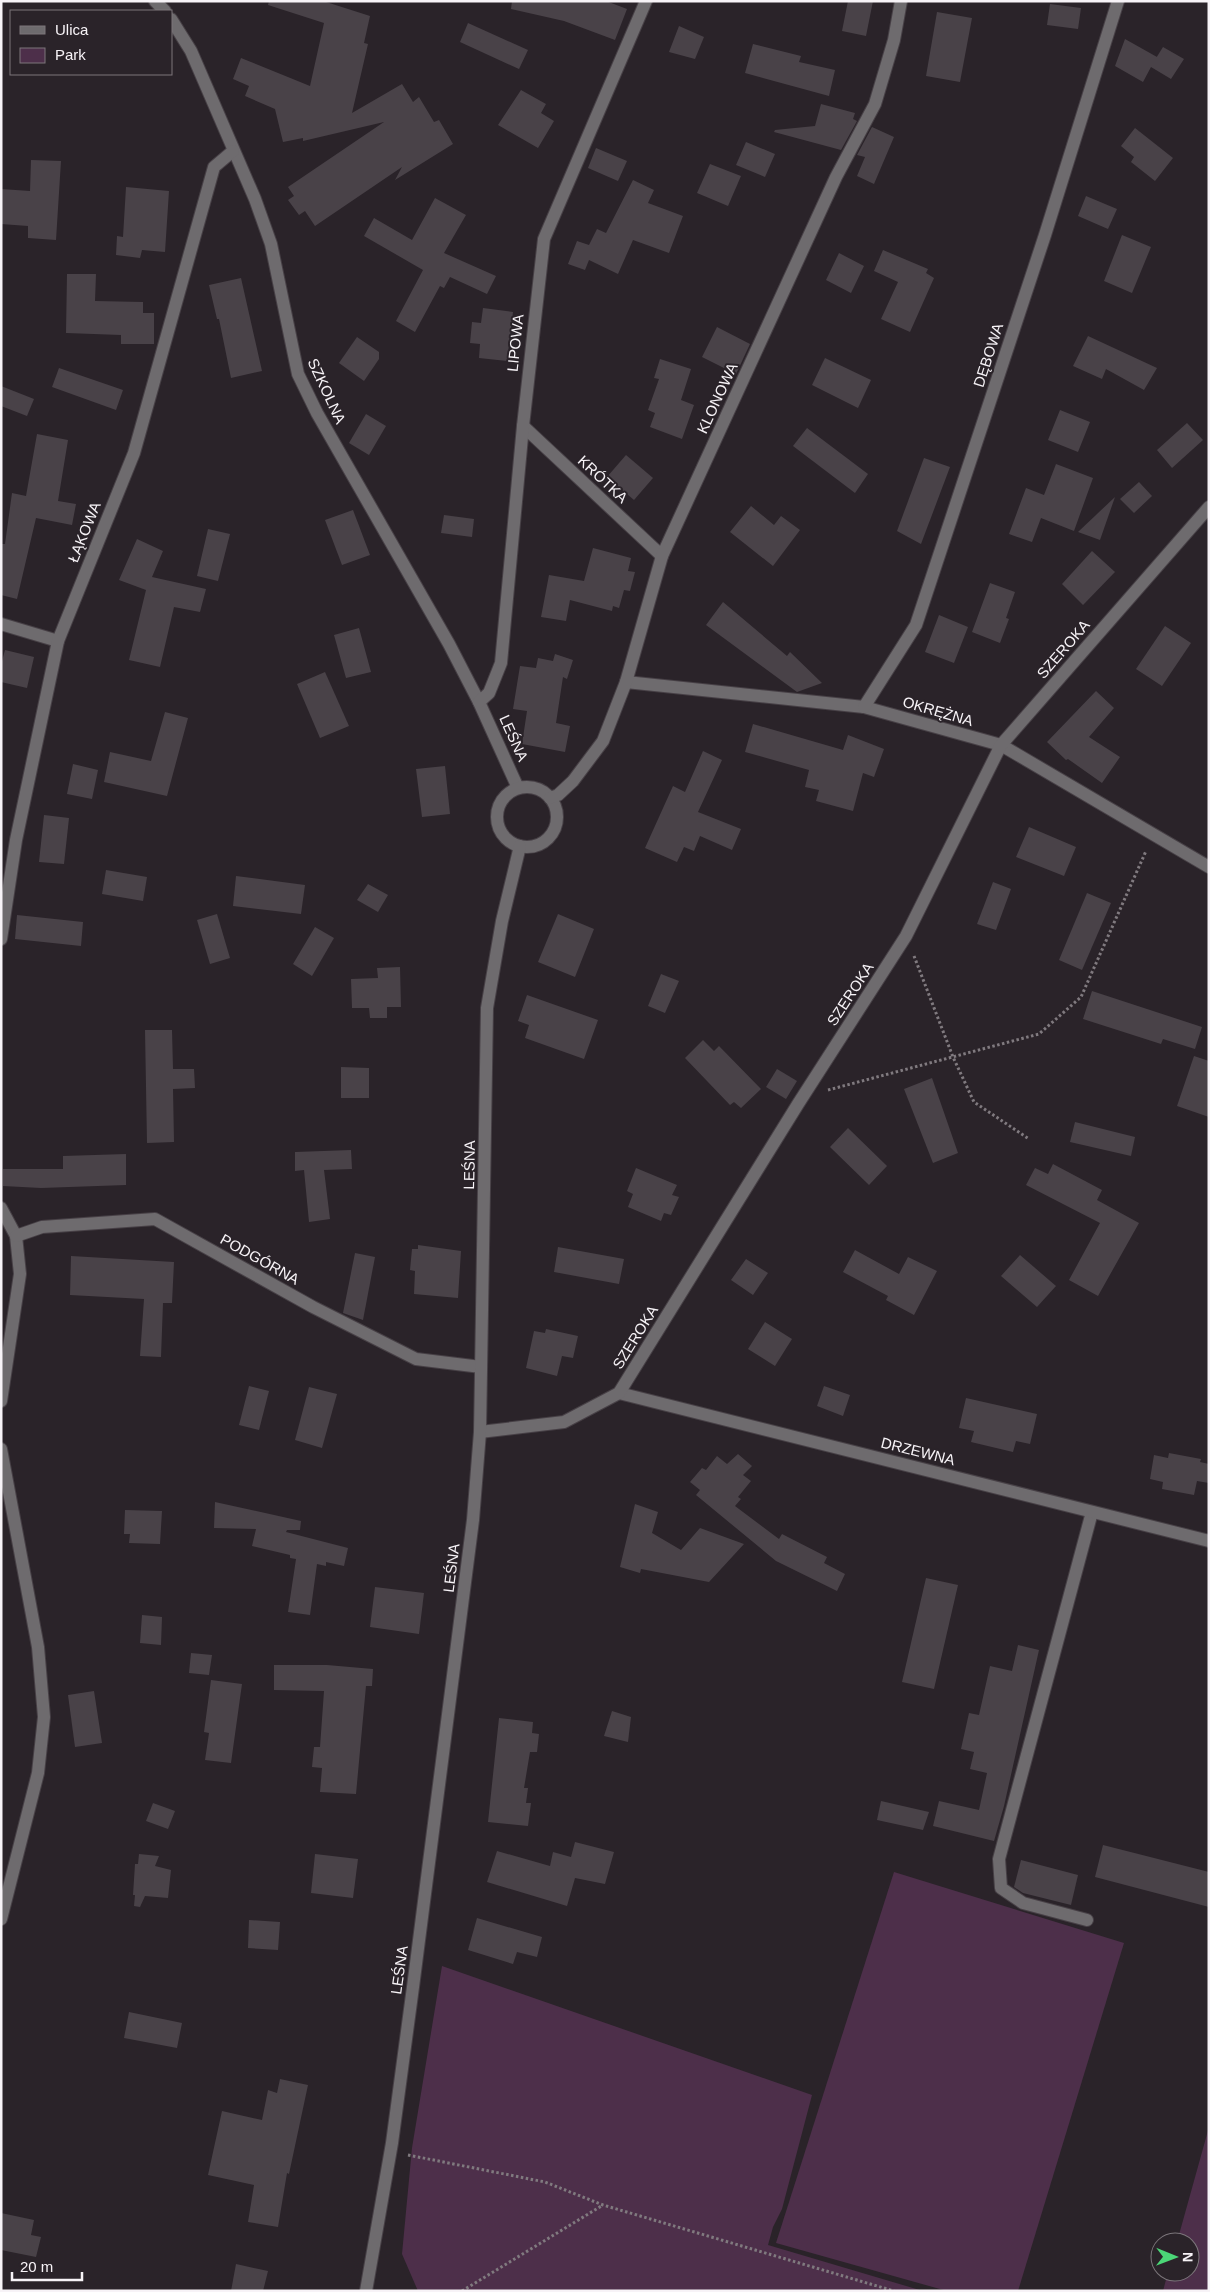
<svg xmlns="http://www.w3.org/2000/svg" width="1210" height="2292" font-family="Arial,sans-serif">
  <rect width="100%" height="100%" fill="#2a2329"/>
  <g fill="#4d2f4a">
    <path d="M894 1872 1124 1943 1018 2291H947L776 2243Z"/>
    <path d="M442 1966 812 2095 782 2209 773 2227 768 2245 923 2291H418L402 2254 412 2148Z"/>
    <path d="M1209 2127V2291H1163L1168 2272H1190V2242H1177Z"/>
  </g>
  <g fill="#494248">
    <path d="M269 1H323L370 16 364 43 368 44 352 113 402 84 413 102 419 97 434 122 439 120 453 144 395 180 402 167 315 226 305 211 299 215 288 200 294 196 288 187 384 122 303 141V138L283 142 275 109 245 96 249 86 233 79 241 58 310 86 324 23 268 5Z"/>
    <path d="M512 1H606L627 9 615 40 564 21 511 9Z"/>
    <path d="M848 1H873L866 36 842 31Z"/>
    <path d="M1050 4 1081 8 1078 29 1047 25Z"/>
    <path d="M937 12 972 18 960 82 926 76Z"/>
    <path d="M468 23 528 50 519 69 460 42Z"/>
    <path d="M679 26 704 37 695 59 669 52Z"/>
    <path d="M1125 39 1157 57 1153 63 1163 47 1184 59 1171 79 1151 67 1143 82 1115 66Z"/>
    <path d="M753 44 801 56 799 62 835 70 829 96 745 73Z"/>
    <path d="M521 90 546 104 541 113 554 121 538 148 498 125Z"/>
    <path d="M821 104 855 113 853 119 857 121 841 150 774 132 775 130 815 126Z"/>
    <path d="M872 127 894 137 874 184 857 176 865 157 857 155Z"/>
    <path d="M1135 128 1173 158 1155 181 1131 162 1134 157 1121 146Z"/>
    <path d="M746 142 775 154 765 177 736 165Z"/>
    <path d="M596 148 627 161 618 181 588 168Z"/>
    <path d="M31 160 61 161 56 240 28 238V226L1 224V189L30 191Z"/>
    <path d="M710 164 741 176 728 206 697 193Z"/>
    <path d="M633 180 654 190 648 203 683 216 669 253 633 240 618 274 589 260 585 270 568 264 577 241 589 245 597 229 606 233Z"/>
    <path d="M126 187 169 191 165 252 142 250 140 258 116 255 117 236 123 237Z"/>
    <path d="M1086 196 1117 209 1108 229 1078 216Z"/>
    <path d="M435 198 466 215 444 253 496 276 487 294 450 277 444 288 440 286 415 332 396 321 423 270 364 236 374 218 412 240Z"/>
    <path d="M1122 235 1151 247 1132 293 1104 281Z"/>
    <path d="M883 250 928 269 926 273 934 278 910 332 881 319 898 282 874 271Z"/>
    <path d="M839 253 864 266 851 293 826 280Z"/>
    <path d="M67 274H96L95 301 143 302V313H154V344H121V335L66 333Z"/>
    <path d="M241 278 262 371 231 378 219 319H217L209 285Z"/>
    <path d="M483 308 513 312 507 361 479 358 480 344 470 343 472 322 481 323Z"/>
    <path d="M717 327 750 344 736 374 702 357Z"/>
    <path d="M1088 336 1157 368 1144 390 1106 369 1102 379 1073 366Z"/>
    <path d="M357 337 379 352V359L364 381 339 363Z"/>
    <path d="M825 358 871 380 858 408 812 385Z"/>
    <path d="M660 359 691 369 681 400 694 405 682 439 650 427 655 413 648 410 659 379 654 378Z"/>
    <path d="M59 368 123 390 116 410 52 387Z"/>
    <path d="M1 386 34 399 27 416 1 406Z"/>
    <path d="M1060 410 1090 422 1078 452 1048 440Z"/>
    <path d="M366 414 386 426 369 455 349 443Z"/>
    <path d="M1187 423 1203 440 1172 468 1157 450Z"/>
    <path d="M807 428 868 474 855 493 793 446Z"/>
    <path d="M37 434 68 440 58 501 76 504 72 525 36 518 17 599 1 595V544H5L12 493 26 496Z"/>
    <path d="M626 455 653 478 634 500 607 477Z"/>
    <path d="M924 458 950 467 921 544 897 531Z"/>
    <path d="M1056 464 1093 478 1074 531 1041 518 1032 542 1009 534 1026 488 1044 495Z"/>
    <path d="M1139 482 1152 496 1134 513 1120 499Z"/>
    <path d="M1115 497 1100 540 1078 532Z"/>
    <path d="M751 506 774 525 781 516 800 530 773 566 730 532Z"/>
    <path d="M353 510 370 555 342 565 325 520Z"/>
    <path d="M444 515 474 519 472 537 441 533Z"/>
    <path d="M208 529 230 534 218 581 197 576Z"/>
    <path d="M137 539 163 551 152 577 206 589 200 612 174 607 160 667 129 660 146 590 119 580Z"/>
    <path d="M593 548 631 558 628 571 635 572 630 591 624 590 619 608 613 606 612 611 570 600 566 621 541 617 549 575 584 581Z"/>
    <path d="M1092 551 1115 572 1083 605 1062 584Z"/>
    <path d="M990 583 1015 592 1006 618 1009 619 1000 643 972 632Z"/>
    <path d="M723 602 787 656 790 652 822 683 797 692 706 625Z"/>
    <path d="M939 615 968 627 954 663 925 652Z"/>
    <path d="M1165 626 1191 643 1162 686 1136 669Z"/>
    <path d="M359 628 371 672 346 678 334 635Z"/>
    <path d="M5 650 34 657 27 688 1 682V665Z"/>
    <path d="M555 654 573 660 567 679 563 677 556 723 570 726 565 752 522 744 527 711 513 709 520 666 536 668 538 658 553 661Z"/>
    <path d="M325 672 349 726 320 738 297 684Z"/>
    <path d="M1096 691 1114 708 1089 737 1120 757 1102 783 1068 759 1066 760 1047 742Z"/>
    <path d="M165 712 188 718 167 796 104 782 110 752 151 761Z"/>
    <path d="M753 724 843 750 848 735 884 749 874 777 863 773 853 811 816 801 819 790 805 787 809 770 745 752Z"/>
    <path d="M703 751 722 760 698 812 741 829 732 850 700 836 694 851 684 847 677 862 645 848 673 786 685 792Z"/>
    <path d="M73 764 98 770 92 799 67 794Z"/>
    <path d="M445 766 450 814 422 817 416 769Z"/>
    <path d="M44 815 69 818 64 864 39 862Z"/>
    <path d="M1029 827 1076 847 1064 876 1016 857Z"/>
    <path d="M106 870 147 877 143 901 102 894Z"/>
    <path d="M236 876 305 885 301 914 233 906Z"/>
    <path d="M993 882 1011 889 996 930 977 924Z"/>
    <path d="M368 884 388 895 378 912 357 900Z"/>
    <path d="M1087 893 1111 903 1082 970 1059 960Z"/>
    <path d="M217 914 230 958 210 964 197 920Z"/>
    <path d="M558 914 594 929 575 977 538 962Z"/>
    <path d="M17 915 83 922 81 946 15 939Z"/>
    <path d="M315 927 334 938 312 976 293 964Z"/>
    <path d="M400 967 401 1007H387V1018H370L369 1008H352L351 979 378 978 377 968Z"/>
    <path d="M661 974 679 981 665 1013 648 1006Z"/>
    <path d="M1092 991 1202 1027 1195 1049 1163 1039 1161 1044 1083 1019Z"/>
    <path d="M527 995 598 1020 584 1059 525 1038 529 1025 518 1021Z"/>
    <path d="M145 1030H172L173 1069H194L195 1088 173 1089 174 1142 147 1143Z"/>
    <path d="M703 1040 714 1051 719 1046 761 1089 741 1108 734 1102 730 1105 685 1058Z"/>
    <path d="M1194 1056 1209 1061V1117L1177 1106Z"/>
    <path d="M341 1067 369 1068V1098H341Z"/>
    <path d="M777 1069 797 1081 786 1099 766 1087Z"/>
    <path d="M932 1078 958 1153 933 1163 904 1089Z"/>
    <path d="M1075 1122 1135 1137 1131 1156 1070 1142Z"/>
    <path d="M848 1128 887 1166 869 1185 830 1147Z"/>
    <path d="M351 1150 352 1169 324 1170 330 1219 309 1222 304 1170 295 1171V1152Z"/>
    <path d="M126 1154V1185L41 1188 3 1186V1169H63V1156Z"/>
    <path d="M1053 1164 1102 1190 1097 1200 1139 1223 1098 1296 1069 1280 1100 1223 1026 1185 1035 1168 1048 1174Z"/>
    <path d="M636 1168 677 1185 672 1195 679 1197 671 1215 664 1213 661 1221 628 1207 633 1194 627 1191Z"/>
    <path d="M418 1245 461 1251 458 1298 414 1294 415 1271 410 1270 412 1249H418Z"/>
    <path d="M558 1247 624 1259 619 1284 554 1272Z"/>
    <path d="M855 1250 899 1274 908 1257 937 1271 914 1315 886 1300 888 1296 843 1272Z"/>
    <path d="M355 1253 375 1257 363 1320 343 1313Z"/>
    <path d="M1020 1255 1056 1286 1037 1307 1001 1276Z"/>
    <path d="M71 1256 174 1262 172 1303H163L161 1357 140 1356 144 1299 70 1295Z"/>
    <path d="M746 1259 768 1273 753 1295 731 1280Z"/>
    <path d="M765 1322 792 1339 775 1366 748 1349Z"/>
    <path d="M546 1329 578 1336 573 1358 562 1356 557 1376 526 1368 534 1331 545 1333Z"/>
    <path d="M249 1386 269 1391 259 1430 239 1425Z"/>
    <path d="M824 1386 850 1395 843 1416 817 1406Z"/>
    <path d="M309 1387 337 1394 322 1448 295 1440Z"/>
    <path d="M966 1398 1037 1414 1030 1444 1016 1441 1013 1452 971 1442 974 1431 959 1428Z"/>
    <path d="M1169 1453 1201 1459 1200 1462 1209 1464V1483L1197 1481 1194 1495 1162 1489 1163 1482 1150 1479 1154 1455 1168 1458Z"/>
    <path d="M738 1454 752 1466 743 1475 751 1481 738 1497 741 1499 735 1506 779 1539 782 1534 827 1557 824 1563 845 1574 837 1591 776 1561 696 1495 700 1490 690 1482 702 1468 706 1470 717 1456 727 1464Z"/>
    <path d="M215 1502 301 1521 300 1530H287L286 1532 348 1548 344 1566 326 1562V1566L317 1564 310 1615 288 1612 296 1559 290 1558V1555L252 1546 256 1529 214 1528Z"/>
    <path d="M635 1504 658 1512 652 1533 681 1550 700 1528 744 1544 709 1582 641 1569 640 1573 620 1567Z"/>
    <path d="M125 1510 162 1511 160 1544 129 1543 130 1534H124Z"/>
    <path d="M926 1578 958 1585 934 1689 902 1682Z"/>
    <path d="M375 1587 424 1593 419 1634 370 1627Z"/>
    <path d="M142 1615 162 1617 161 1645 140 1643Z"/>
    <path d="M1018 1645 1039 1650 1004 1806 994 1841 933 1826 939 1801 979 1810 987 1773 970 1769 974 1752 961 1749 969 1713 979 1715 990 1666 1012 1671Z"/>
    <path d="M191 1653 212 1655 209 1675 189 1673Z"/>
    <path d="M274 1665H327L373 1669 372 1686H366L356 1794 320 1792 322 1768 312 1767 314 1747H320L324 1691 274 1690Z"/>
    <path d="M211 1680 242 1684 231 1763 205 1760 209 1733 204 1732Z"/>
    <path d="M94 1691 102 1743 75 1747 68 1695Z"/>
    <path d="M612 1711 631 1717 628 1742 604 1736Z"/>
    <path d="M499 1718 533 1722 532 1733 539 1734 537 1752H530L524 1788H528L526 1803H531L528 1826 488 1822Z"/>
    <path d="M881 1801 929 1812 923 1830 877 1820Z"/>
    <path d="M153 1803 175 1811 168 1829 146 1821Z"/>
    <path d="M575 1842 614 1852 605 1884 575 1878 567 1906 487 1882 497 1851 550 1866 553 1852 571 1857Z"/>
    <path d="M1103 1845 1209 1872V1907L1095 1877Z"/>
    <path d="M139 1854 159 1856 155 1866 171 1870 168 1898 145 1896 140 1907 134 1906 135 1895H133L135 1864H138Z"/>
    <path d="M315 1854 358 1859 353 1898 311 1893Z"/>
    <path d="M1021 1860 1078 1875 1071 1905 1023 1893 1014 1887Z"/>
    <path d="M477 1918 542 1937 537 1957 517 1952 513 1964 468 1950Z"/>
    <path d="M249 1920 280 1922 278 1950 248 1948Z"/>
    <path d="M129 2012 182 2023 177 2048 124 2038Z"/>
    <path d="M280 2079 308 2085 289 2174 287 2173 278 2227 248 2222 254 2185 208 2175 222 2111 262 2120 268 2090 277 2093Z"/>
    <path d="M1 2213 34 2220 31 2235 41 2237 36 2257 1 2250Z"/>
    <path d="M236 2264 268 2271 263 2291H231Z"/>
  </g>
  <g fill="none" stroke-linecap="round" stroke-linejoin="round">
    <g stroke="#474046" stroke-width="14">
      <g id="service">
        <path d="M523 426 662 556"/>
        <path d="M1087 1920 1023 1903 1001 1888 999 1859 1092 1512"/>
      </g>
    </g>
    <g stroke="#474046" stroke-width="14">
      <g id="minor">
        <path d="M155 1 165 11"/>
        <path d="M171 19 191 51 255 199 271 244 298 374 317 413 449 644 479 702 518 788"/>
        <path d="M1 624 58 641"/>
        <path d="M626 682 864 707 1001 745 1209 867"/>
        <path d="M479 702 489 693 501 663 523 426 544 239 646 1"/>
        <path d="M864 707 916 625 1045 235 1118 1"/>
        <circle cx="527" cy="817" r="30"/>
        <path d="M550 798 558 795 573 781 603 741 626 682 662 556 836 177 875 104 894 40 901 1"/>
        <path d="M1 939 16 840 58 641 134 453 214 167 233 151"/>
        <path d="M1 1208 16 1236 20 1274 1 1401"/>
        <path d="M16 1236 42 1227 155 1219 313 1307 416 1359 481 1367"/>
        <path d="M619 1393 1209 1541"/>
        <path d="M480 1432 564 1422 619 1393 798 1104 906 936 1001 745 1209 507"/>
        <path d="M1 1449 38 1647 44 1717 38 1773 1 1919"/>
        <path d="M366 2291 392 2143 413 1987 473 1520 480 1432 487 1008 502 921 520 846"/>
      </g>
    </g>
    <g stroke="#807a7f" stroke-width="3" stroke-dasharray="2.5 2.5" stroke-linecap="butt">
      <path d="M914 956 953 1057 974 1102 1029 1139"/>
      <path d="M828 1090 1039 1034 1081 997 1146 851"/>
      <path d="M408 2155 545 2182 603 2205 894 2291"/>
      <path d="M462 2291 603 2205"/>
    </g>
    <use href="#service" stroke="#6e6b6e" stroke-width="12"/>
    <use href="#minor" stroke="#6e6b6e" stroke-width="12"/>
  </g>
  <g text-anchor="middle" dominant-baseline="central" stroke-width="4" stroke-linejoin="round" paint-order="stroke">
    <g font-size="15" fill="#f7f3f7" stroke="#2a2329">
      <text transform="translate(515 343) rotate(-84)">LIPOWA</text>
      <text transform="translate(988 355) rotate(-72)">DĘBOWA</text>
      <text transform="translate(327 391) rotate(65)">SZKOLNA</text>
      <text transform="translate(717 398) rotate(-65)">KLONOWA</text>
      <text transform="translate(603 479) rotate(43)">KRÓTKA</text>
      <text transform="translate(84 532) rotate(-68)">ŁĄKOWA</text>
      <text transform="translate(1063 649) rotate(-49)">SZEROKA</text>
      <text transform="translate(938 711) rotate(16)">OKRĘŻNA</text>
      <text transform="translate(514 738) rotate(66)">LEŚNA</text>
      <text transform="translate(850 994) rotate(-57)">SZEROKA</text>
      <text transform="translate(469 1165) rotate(-89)">LEŚNA</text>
      <text transform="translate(260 1259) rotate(29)">PODGÓRNA</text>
      <text transform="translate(635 1337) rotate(-58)">SZEROKA</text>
      <text transform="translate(918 1451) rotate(14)">DRZEWNA</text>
      <text transform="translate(451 1568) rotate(-83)">LEŚNA</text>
      <text transform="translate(399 1970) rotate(-82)">LEŚNA</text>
    </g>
  </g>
  <rect width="1210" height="2292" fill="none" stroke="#f7f3f7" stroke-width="5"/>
  <rect x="10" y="10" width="162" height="65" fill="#2a2329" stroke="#7c767b"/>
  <rect x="20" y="26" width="25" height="8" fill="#6e6b6e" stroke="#7c767b"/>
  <text x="55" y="35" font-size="15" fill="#f7f3f7">Ulica</text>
  <rect x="20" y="48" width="25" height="15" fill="#4d2f4a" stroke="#7c767b"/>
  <text x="55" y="60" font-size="15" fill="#f7f3f7">Park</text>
  <g transform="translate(1175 2257) rotate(91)"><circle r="24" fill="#2a2329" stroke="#7c767b"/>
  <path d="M0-4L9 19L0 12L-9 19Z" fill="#4bd677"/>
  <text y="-8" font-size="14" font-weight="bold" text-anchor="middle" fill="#f7f3f7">N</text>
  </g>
  <path d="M12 2272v8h70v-8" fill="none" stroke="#f7f3f7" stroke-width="2.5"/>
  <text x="20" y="2272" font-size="15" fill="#f7f3f7" stroke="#2a2329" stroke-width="4" paint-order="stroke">20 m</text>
</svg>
